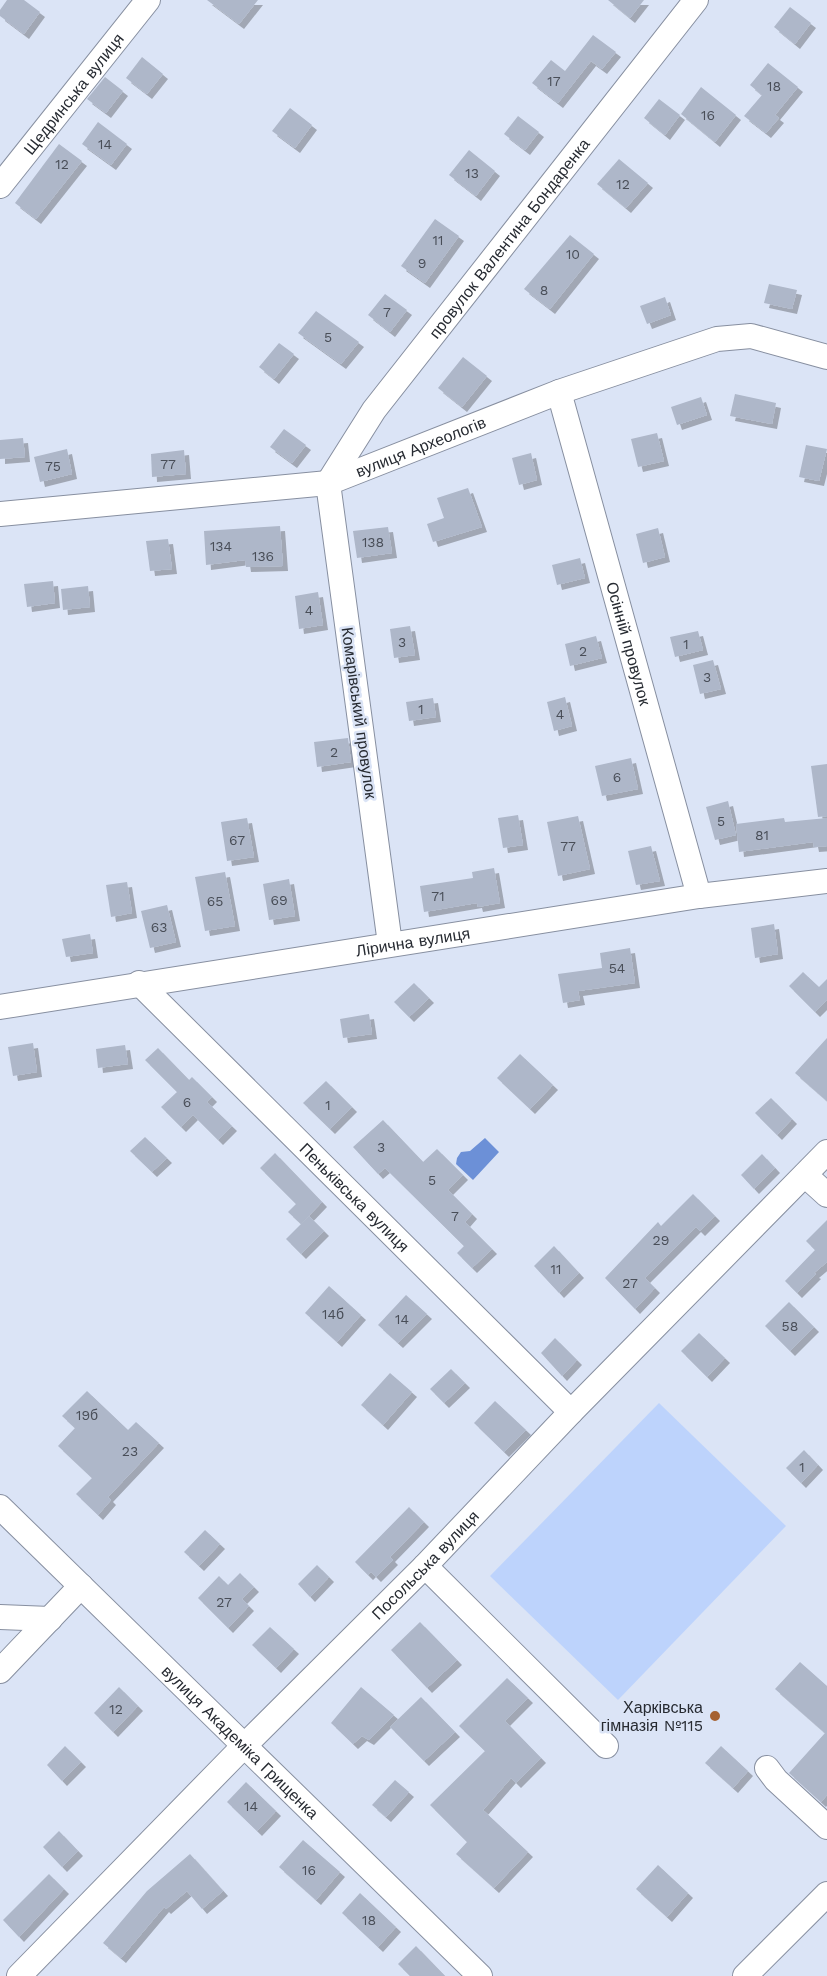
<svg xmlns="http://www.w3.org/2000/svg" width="827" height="1976" font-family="'Work Sans',sans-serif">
  <defs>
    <filter id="shadow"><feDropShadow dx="5" dy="5" stdDeviation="0" flood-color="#0004"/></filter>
  </defs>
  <rect width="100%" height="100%" fill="#dbe4f6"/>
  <path fill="#bdd3fc" d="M659 1403 786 1526 618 1700 490 1576Z"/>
  <path fill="#6c90d7" d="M485 1138 499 1152 473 1180 456 1164 457 1158 461 1152 470 1151Z"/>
  <g fill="#aeb7c9" filter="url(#shadow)">
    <path d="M7 0H24L40 12 24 34 0 16V10Z"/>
    <path d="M207 0H258L239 24Z"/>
    <path d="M608 0H644L630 18Z"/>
    <path d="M790 7 811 23 795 44 774 27Z"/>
    <path d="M593 35 616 52 602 69 591 61 558 103 532 83 551 60 565 71Z"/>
    <path d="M142 57 163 74 147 94 126 78Z"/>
    <path d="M768 63 798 87 775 115 779 118 766 133 744 116 762 95 750 85Z"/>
    <path d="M105 77 123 91 106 113 87 99Z"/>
    <path d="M701 87 736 115 715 142 681 114Z"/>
    <path d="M659 99 680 115 665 135 644 118Z"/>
    <path d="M290 108 312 125 295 148 272 131Z"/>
    <path d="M518 116 539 132 525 150 504 134Z"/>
    <path d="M98 122 127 144 111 165 82 144Z"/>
    <path d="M59 144 82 161 36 219 15 203Z"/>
    <path d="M469 150 495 171 476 196 449 175Z"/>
    <path d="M619 159 648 183 626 208 597 184Z"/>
    <path d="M435 219 459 236 425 283 401 266Z"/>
    <path d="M570 235 594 254 550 309 524 289Z"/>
    <path d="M769 284 797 290 792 309 764 303Z"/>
    <path d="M385 294 407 310 390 332 368 315Z"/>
    <path d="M665 297 671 315 647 324 640 306Z"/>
    <path d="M316 311 359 342 341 364 298 333Z"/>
    <path d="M279 343 294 354 274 379 259 367Z"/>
    <path d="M463 357 487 376 462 407 438 388Z"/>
    <path d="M735 394 776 403 772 424 730 416Z"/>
    <path d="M701 397 707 415 677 425 671 407Z"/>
    <path d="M284 429 306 445 292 463 270 447Z"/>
    <path d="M657 433 664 461 638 467 631 439Z"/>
    <path d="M23 438 25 457 0 459V440Z"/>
    <path d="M806 445 827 449 819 481 799 477Z"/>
    <path d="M67 449 72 474 40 482 34 457Z"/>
    <path d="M184 450 186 474 152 477 151 454Z"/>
    <path d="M531 453 537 480 519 485 512 458Z"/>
    <path d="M468 488 482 527 433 542 427 524 444 518 437 498Z"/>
    <path d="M280 526 283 566 246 567 245 560 206 565 204 531Z"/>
    <path d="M388 527 392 553 357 558 353 531Z"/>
    <path d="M658 528 665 557 643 563 636 534Z"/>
    <path d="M168 539 172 569 150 571 146 541Z"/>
    <path d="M580 558 585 578 557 585 552 565Z"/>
    <path d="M53 581 55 603 27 607 24 584Z"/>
    <path d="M88 586 90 607 63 610 61 589Z"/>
    <path d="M318 592 323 625 299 629 295 596Z"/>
    <path d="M410 626 415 655 394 658 390 629Z"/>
    <path d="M698 631 703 650 675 657 670 637Z"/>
    <path d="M596 636 602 658 570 666 565 644Z"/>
    <path d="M713 660 721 689 700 694 693 665Z"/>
    <path d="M565 697 572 726 554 731 547 702Z"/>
    <path d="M433 698 436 717 409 721 406 702Z"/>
    <path d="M348 738 351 762 317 767 314 742Z"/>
    <path d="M631 758 638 789 602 796 595 766Z"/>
    <path d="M827 764V816L818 817 811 766Z"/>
    <path d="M728 801 736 835 715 840 706 807Z"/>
    <path d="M518 815 523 845 503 848 498 818Z"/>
    <path d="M578 816 590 869 558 876 547 822Z"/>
    <path d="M247 818 254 857 227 861 221 822Z"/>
    <path d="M784 818 785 822 827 818V846L814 847 813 842 739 852 736 824Z"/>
    <path d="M651 846 660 881 636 885 628 851Z"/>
    <path d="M494 868 500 903 478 907 477 903 424 912 420 886 473 878 472 872Z"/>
    <path d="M225 872 235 926 205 931 195 877Z"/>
    <path d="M289 879 295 916 269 920 263 884Z"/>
    <path d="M127 882 132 913 111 917 106 885Z"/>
    <path d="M167 905 176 942 150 948 141 911Z"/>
    <path d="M774 924 778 954 755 958 751 928Z"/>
    <path d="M90 934 93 953 66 957 62 939Z"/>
    <path d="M630 948 635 983 578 991 580 1000 563 1003 558 974 602 968 600 953Z"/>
    <path d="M803 972 819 987 827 979V1000L815 1012 789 986Z"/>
    <path d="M414 983 429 998 409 1017 394 1002Z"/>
    <path d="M369 1014 372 1034 343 1038 340 1019Z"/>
    <path d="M827 1038V1101L795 1073Z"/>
    <path d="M33 1043 37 1072 13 1076 8 1047Z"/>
    <path d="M125 1045 128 1064 98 1068 96 1049Z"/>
    <path d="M158 1048 189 1080 192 1077 212 1097 207 1102 232 1126 218 1140 193 1115 181 1127 161 1107 177 1092 145 1060Z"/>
    <path d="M520 1054 553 1085 530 1109 497 1078Z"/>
    <path d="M326 1081 352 1107 330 1129 303 1103Z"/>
    <path d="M771 1098 792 1119 777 1135 755 1113Z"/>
    <path d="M383 1120 423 1162 437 1149 463 1175 448 1190 472 1214 465 1222 492 1249 472 1268 457 1253 464 1246 385 1168 378 1174 353 1147Z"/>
    <path d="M145 1137 167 1158 152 1172 130 1151Z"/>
    <path d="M275 1153 322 1202 301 1224 288 1212 296 1204 260 1168Z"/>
    <path d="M762 1154 775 1168 754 1189 741 1175Z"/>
    <path d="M693 1194 715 1216 700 1231 696 1227 645 1278 655 1288 635 1309 605 1278 658 1222 661 1226Z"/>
    <path d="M309 1216 324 1231 301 1254 286 1239Z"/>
    <path d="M827 1220V1262L814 1273 816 1274 797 1293 785 1281 815 1250 806 1241Z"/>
    <path d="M554 1246 579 1273 559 1293 534 1266Z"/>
    <path d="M329 1286 361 1315 337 1342 305 1313Z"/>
    <path d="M406 1295 427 1314 398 1343 378 1325Z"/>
    <path d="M789 1302 814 1327 790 1351 765 1326Z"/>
    <path d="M699 1333 725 1358 707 1377 681 1351Z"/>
    <path d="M555 1338 577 1360 562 1376 541 1353Z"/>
    <path d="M451 1369 465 1383 444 1403 430 1389Z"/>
    <path d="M390 1373 412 1392 383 1425 361 1405Z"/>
    <path d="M87 1391 128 1430 136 1422 159 1443 108 1497 111 1500 98 1515 76 1494 92 1478 58 1446 75 1428 62 1416Z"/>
    <path d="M495 1401 526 1430 504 1452 474 1423Z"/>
    <path d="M804 1450 818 1465 801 1483 786 1468Z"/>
    <path d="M409 1507 424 1522 390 1557 393 1560 376 1577 371 1572 368 1575 355 1562Z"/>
    <path d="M205 1530 220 1544 199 1566 184 1552Z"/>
    <path d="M317 1565 329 1577 310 1597 298 1584Z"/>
    <path d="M240 1573 254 1587 242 1599 249 1606 228 1628 198 1598 219 1576 228 1585Z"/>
    <path d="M420 1622 457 1660 427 1688 391 1650Z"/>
    <path d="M270 1627 294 1649 276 1668 252 1645Z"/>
    <path d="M800 1662 827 1686V1795L821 1802 789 1773 825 1733 775 1689Z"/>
    <path d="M507 1678 528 1698 505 1721 541 1758 516 1783 511 1778 483 1810 528 1852 494 1888 456 1854 467 1842 430 1805 485 1751 459 1726Z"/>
    <path d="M119 1687 138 1706 113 1732 94 1713Z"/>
    <path d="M361 1687 394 1715 369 1740 362 1736 353 1744 331 1723Z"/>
    <path d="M421 1697 455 1732 424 1761 390 1727Z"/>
    <path d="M65 1746 81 1762 62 1781 47 1765Z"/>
    <path d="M721 1746 748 1771 733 1788 705 1763Z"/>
    <path d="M395 1780 409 1792 386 1817 372 1805Z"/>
    <path d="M246 1782 276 1811 257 1831 227 1802Z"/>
    <path d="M59 1831 78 1851 62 1867 43 1847Z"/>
    <path d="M303 1840 340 1872 316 1900 279 1867Z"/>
    <path d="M190 1854 223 1891 202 1909 187 1891 166 1909 164 1907 121 1958 103 1943 147 1891Z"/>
    <path d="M658 1865 688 1893 667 1917 636 1889Z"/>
    <path d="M49 1874 64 1889 19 1937 3 1920Z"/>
    <path d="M360 1893 396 1927 378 1947 342 1913Z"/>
    <path d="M416 1946 445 1976H410L398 1964Z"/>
  </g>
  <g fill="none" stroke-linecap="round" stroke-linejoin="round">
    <g stroke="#878fa0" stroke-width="26">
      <g id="minor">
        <path id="s1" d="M0 186 148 0"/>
        <path id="s2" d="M559 392 699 896"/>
        <path id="s3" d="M0 514 328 483 559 392 717 339 751 336 827 357"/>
        <path id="s4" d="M390 944 328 483 374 410 696 0"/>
        <path id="s5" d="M139 983 571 1412"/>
        <path id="s6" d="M0 1007 699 896 827 881"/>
        <path d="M805 1175 827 1195"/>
        <path id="s7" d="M0 1507 480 1976"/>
        <path d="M425 1566 606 1746"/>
        <path d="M0 1617 50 1619"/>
        <path d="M0 1671 81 1586"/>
        <path d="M767 1768 776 1780 827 1827"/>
        <path id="s8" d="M19 1976 238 1752 425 1566 571 1412 827 1152"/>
        <path d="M745 1976 827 1894"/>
      </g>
    </g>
    <use href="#minor" stroke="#fff" stroke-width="24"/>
  </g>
  <circle fill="#a56131" stroke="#dbe4f6" stroke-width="2" cx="715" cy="1716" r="6"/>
  <g text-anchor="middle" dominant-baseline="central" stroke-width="5" stroke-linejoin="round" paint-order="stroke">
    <g font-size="14" fill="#494e58">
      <text x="554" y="81">17</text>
      <text x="774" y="86">18</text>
      <text x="708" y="115">16</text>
      <text x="105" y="144">14</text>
      <text x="62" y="164">12</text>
      <text x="472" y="173">13</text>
      <text x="623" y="184">12</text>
      <text x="438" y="240">11</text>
      <text x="573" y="254">10</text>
      <text x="422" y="263">9</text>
      <text x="544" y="290">8</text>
      <text x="387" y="312">7</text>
      <text x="328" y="337">5</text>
      <text x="168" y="464">77</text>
      <text x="53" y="466">75</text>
      <text x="373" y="542">138</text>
      <text x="221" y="546">134</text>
      <text x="263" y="556">136</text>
      <text x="309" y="610">4</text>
      <text x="402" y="642">3</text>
      <text x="686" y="644">1</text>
      <text x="583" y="651">2</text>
      <text x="707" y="677">3</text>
      <text x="421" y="709">1</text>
      <text x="560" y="714">4</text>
      <text x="334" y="752">2</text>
      <text x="617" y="777">6</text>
      <text x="721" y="821">5</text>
      <text x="762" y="835">81</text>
      <text x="237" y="840">67</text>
      <text x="568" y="846">77</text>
      <text x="438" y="896">71</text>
      <text x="279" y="900">69</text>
      <text x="215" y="901">65</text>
      <text x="159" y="927">63</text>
      <text x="617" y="968">54</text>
      <text x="187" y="1102">6</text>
      <text x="328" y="1105">1</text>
      <text x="381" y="1147">3</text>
      <text x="432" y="1180">5</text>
      <text x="455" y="1216">7</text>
      <text x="661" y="1240">29</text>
      <text x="556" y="1269">11</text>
      <text x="630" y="1283">27</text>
      <text x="333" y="1314">14б</text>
      <text x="402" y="1319">14</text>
      <text x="790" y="1326">58</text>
      <text x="87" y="1415">19б</text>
      <text x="130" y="1451">23</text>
      <text x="802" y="1467">1</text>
      <text x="224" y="1602">27</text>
      <text x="116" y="1709">12</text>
      <text x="251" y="1806">14</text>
      <text x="309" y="1870">16</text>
      <text x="369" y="1920">18</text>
    </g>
    <g font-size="16" fill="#272b32" stroke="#dbe4f6">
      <text stroke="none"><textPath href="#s1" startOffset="118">Щедринська вулиця</textPath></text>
      <text stroke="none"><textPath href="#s4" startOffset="770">провулок Валентина Бондаренка</textPath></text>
      <text stroke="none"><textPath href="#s3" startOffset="429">вулиця Археологів</textPath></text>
      <text stroke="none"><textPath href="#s2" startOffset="261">Осінній провулок</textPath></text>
      <text transform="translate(359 713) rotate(82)">Комарівський провулок</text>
      <text stroke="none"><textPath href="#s6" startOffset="418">Лірична вулиця</textPath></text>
      <text stroke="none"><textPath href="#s5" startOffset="304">Пеньківська вулиця</textPath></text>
      <text stroke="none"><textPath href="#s8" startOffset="578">Посольська вулиця</textPath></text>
      <text stroke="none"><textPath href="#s7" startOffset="336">вулиця Академіка Грищенка</textPath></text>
    </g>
    <g font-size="16" fill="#272b32" stroke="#dbe4f6" text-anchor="end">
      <text x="703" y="1707">Харківська<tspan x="703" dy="18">гімназія №115</tspan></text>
    </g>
  </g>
</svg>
